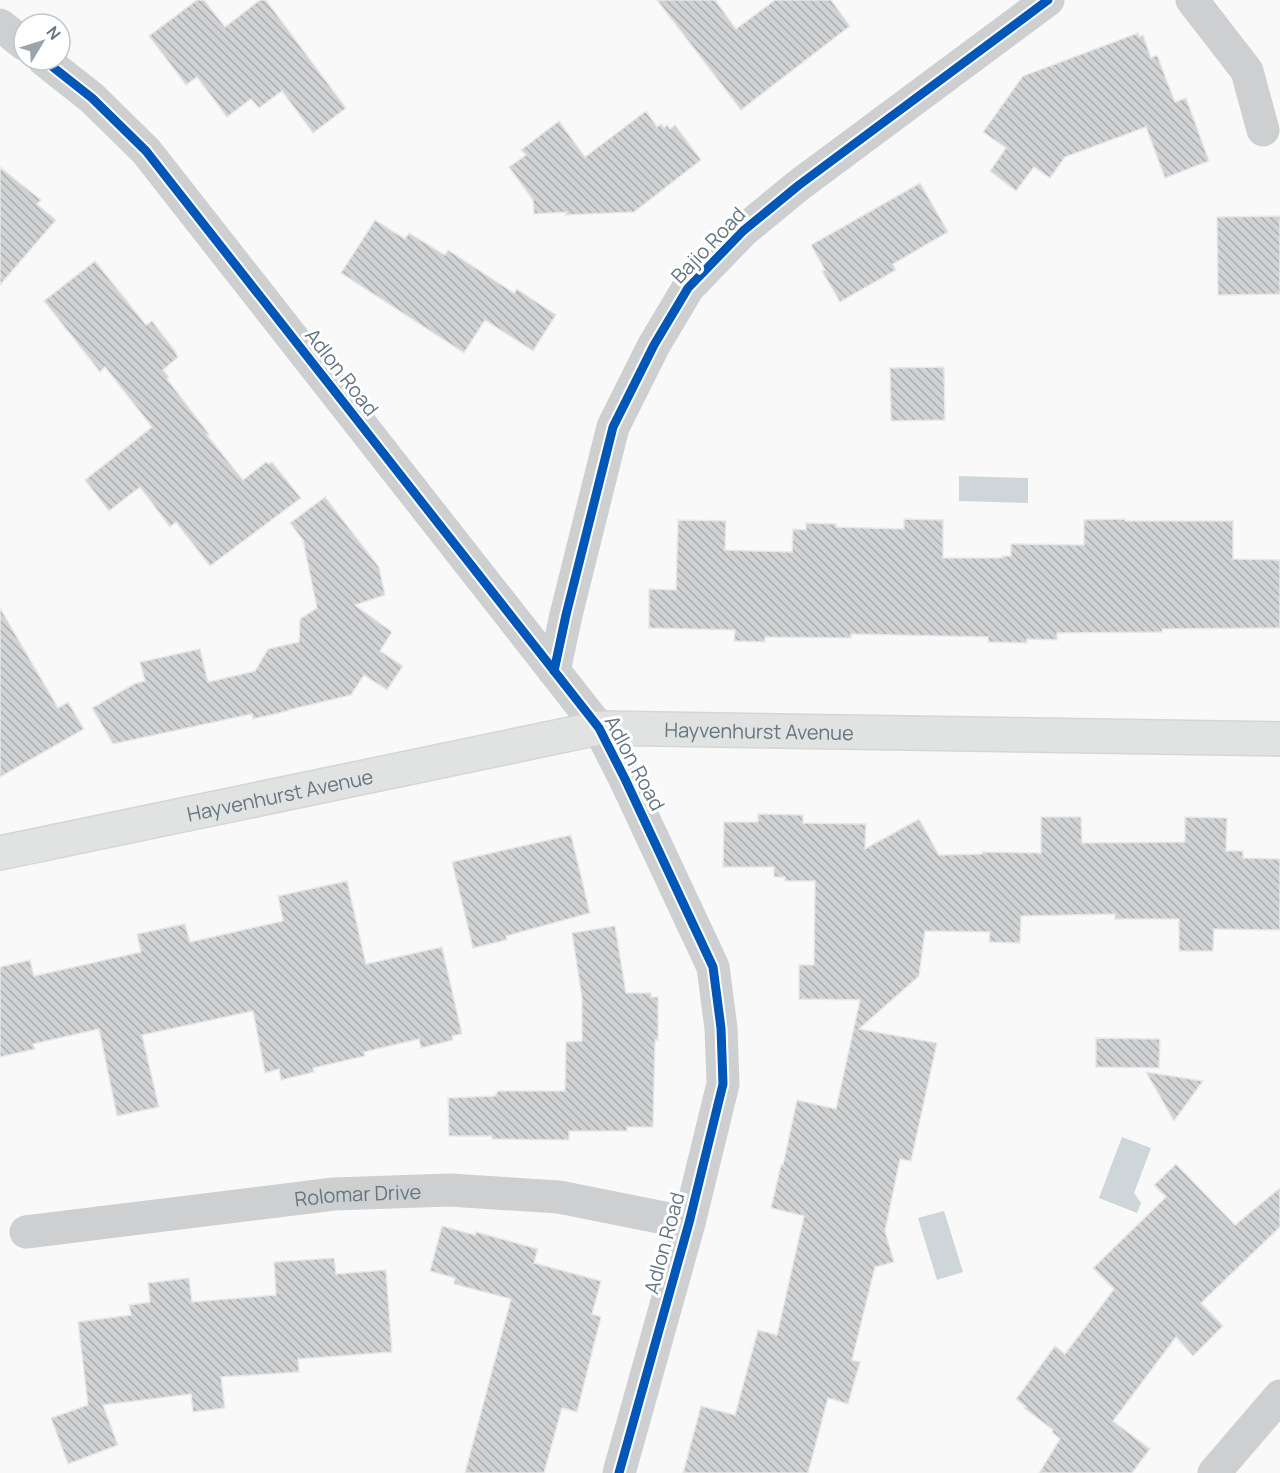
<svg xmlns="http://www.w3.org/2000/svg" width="1280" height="1473" font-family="Manrope,sans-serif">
  <defs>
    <pattern id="building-back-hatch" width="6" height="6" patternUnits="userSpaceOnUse" patternTransform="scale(1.5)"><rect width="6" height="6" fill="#d0d2d3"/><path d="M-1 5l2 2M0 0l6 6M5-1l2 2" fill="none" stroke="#acafb1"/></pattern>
  </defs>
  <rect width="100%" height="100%" fill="#f9f9f9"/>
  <g fill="#ced6d9">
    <path d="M959 476 1028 478V503L959 501Z"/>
    <path d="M1122 1137 1151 1148 1134 1193 1141 1203 1137 1213 1099 1198Z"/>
    <path d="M944 1211 963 1272 937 1280 918 1218Z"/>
  </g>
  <g fill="url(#building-back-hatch)" stroke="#e8e8e8" stroke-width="1.5">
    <path d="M197 0H204L225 27 260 0H266L346 108 313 133 282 91 259 108 251 99 227 117 197 77 186 85 149 36Z"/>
    <path d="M657 0H715L736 29 775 0H831L850 26 741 110Z"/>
    <path d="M1138 33 1139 37 1143 35 1151 58 1157 55 1175 102 1186 98 1209 161 1165 178 1146 127 1065 157 1050 178 1034 167 1016 191 990 171 1006 148 983 132 1023 76Z"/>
    <path d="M646 111 657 127 661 124 664 128 667 125 670 129 675 125 701 160 634 212 565 215 567 212 534 214 533 200 509 167 526 155 521 150 559 121 585 157Z"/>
    <path d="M0 167 41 200 37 204 56 220 0 285Z"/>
    <path d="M920 183 948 232 893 264 896 270 840 302 822 271 825 270 811 245Z"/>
    <path d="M1280 216V294L1218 295 1217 217Z"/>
    <path d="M375 220 405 239 409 233 445 255 448 250 514 293 517 289 556 315 533 351 485 320 464 353 341 273Z"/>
    <path d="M95 261 146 325 152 321 176 352H175L178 357 163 370 169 377 167 379 209 434 207 435 243 480 266 462 269 464 272 462 301 498 210 566 176 522 170 527 140 487 109 511 85 480 152 427 105 367 100 372 44 301Z"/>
    <path d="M944 367 945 420 891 421 890 368Z"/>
    <path d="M325 497 379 567 385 595 355 605 392 632 380 651 403 666 387 690 364 675 351 695 288 710V711L253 719 252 714 113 744 92 708 134 684 145 681 140 662 200 649 208 682 255 671 268 649 299 642 300 619 317 608 303 540 290 523Z"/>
    <path d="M904 519 943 520V558H1002V556H1011V544L1084 545V520L1125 519V521H1233V559L1280 560V628L1162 629V632L1057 633V640L1027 639V643L988 642V637L851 634V638L765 637V642L734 641 735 630 649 628V589L676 590 678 520 726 521 725 550 792 552 793 529 806 530V523L836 524V527L904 529Z"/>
    <path d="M0 608 58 708 68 702 84 729 0 777Z"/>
    <path d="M758 814 803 815V823L866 824 865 849 919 819 939 855 982 854V852L1041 853V817H1081L1082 843 1185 842V817L1227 818 1226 851H1243V858L1280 859V930L1214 929 1213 951H1179V919H1115V914L1021 916 1020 943 989 942 990 932 925 931 919 976 859 1029 937 1043 911 1161 900 1159 885 1231 894 1262 875 1267 852 1360 860 1362 848 1404 828 1398 808 1473H683L701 1406 735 1415 758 1330 777 1335 804 1216 771 1208 781 1165H783L797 1100 836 1109 860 1000 799 999V965H814L815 881H785V877H774V867H723L724 822H758Z"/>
    <path d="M571 835 590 913 506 936 507 940 473 948 452 862Z"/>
    <path d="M347 881 366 964 442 947 462 1034 452 1036 453 1040 421 1048 419 1039 364 1052 365 1056 313 1068 314 1072 281 1080 279 1069 265 1073 253 1011 142 1035 159 1107 117 1116 99 1029 33 1044 35 1049 0 1057V967L30 960 34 976 141 952 137 934 185 924 190 942 283 921 278 896Z"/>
    <path d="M615 926 626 993H651V997H658V1040H655L653 1127H627V1131H569V1140L492 1139V1136H449L448 1098 495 1096 498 1091H565L566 1042 582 1041V998L572 933Z"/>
    <path d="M1096 1038 1160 1039 1159 1068 1096 1067Z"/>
    <path d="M1146 1072 1203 1081 1174 1121Z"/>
    <path d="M1176 1164 1235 1225 1280 1188V1227L1201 1303 1223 1326 1193 1356 1176 1337 1113 1421 1150 1449 1132 1473H1039L1060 1439 1052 1432 1053 1430 1024 1408 1026 1407 1016 1399 1055 1346 1065 1354 1114 1289 1093 1268 1166 1197 1154 1185Z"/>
    <path d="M442 1226 475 1235 476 1232 538 1249 534 1263 601 1281 592 1314 601 1317 577 1412 562 1408 544 1473H465L511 1299 454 1284 455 1278 430 1271Z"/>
    <path d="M334 1258 336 1274 386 1270 392 1352 298 1359 299 1372 221 1377 225 1408 193 1412 191 1394 103 1405 118 1445 68 1464 51 1418 88 1405 78 1322 131 1315 129 1305 150 1302 148 1283 189 1278 192 1302 276 1295 274 1262Z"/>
  </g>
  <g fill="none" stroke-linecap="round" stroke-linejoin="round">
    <g stroke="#d5d6d7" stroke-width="36">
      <g id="secondary">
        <path id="s2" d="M0 853 599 728 1280 739"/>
      </g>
    </g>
    <g stroke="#cecfd0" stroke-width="33">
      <path d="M1192 0 1247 71 1263 130"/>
      <path d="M0 25 24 44"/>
      <path d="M44 60 92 98 146 151 599 728 625 779 713 967 721 1028 723 1084 689 1223 619 1473"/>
      <path d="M554 671 566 615 613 427 654 345 688 288 743 231 799 185 1048 0"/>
      <path id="s1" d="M26 1232 334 1194 449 1190 559 1197 689 1223"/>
      <path d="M1214 1473 1280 1396"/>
    </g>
    <use href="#secondary" stroke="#e1e2e2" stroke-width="33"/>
    <g stroke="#fff" stroke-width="13">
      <g id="cycleway">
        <path d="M44 60 92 98 146 151 599 728 625 779 713 967 721 1028 723 1084 689 1223 619 1473"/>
        <path d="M554 671 566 615 613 427 654 345 688 288 743 231 799 185 1048 0"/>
      </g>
    </g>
    <use href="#cycleway" stroke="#0057b8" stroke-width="9"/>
  </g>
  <g text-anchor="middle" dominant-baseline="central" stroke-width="6" stroke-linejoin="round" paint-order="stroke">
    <g font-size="20" fill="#657683" stroke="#fff">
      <text transform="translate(708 245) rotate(-46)">Bajio Road</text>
      <text transform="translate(342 372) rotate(52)">Adlon Road</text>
      <text stroke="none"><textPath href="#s2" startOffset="772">Hayvenhurst Avenue</textPath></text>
      <text transform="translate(635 763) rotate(62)">Adlon Road</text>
      <text stroke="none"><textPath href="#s2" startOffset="286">Hayvenhurst Avenue</textPath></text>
      <text stroke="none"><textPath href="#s1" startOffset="334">Rolomar Drive</textPath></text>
      <text transform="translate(664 1243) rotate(-75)">Adlon Road</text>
    </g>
  </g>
  <g transform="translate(42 42) rotate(52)"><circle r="28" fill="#ffffff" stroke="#c1c8cd" stroke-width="1.5"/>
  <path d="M0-4.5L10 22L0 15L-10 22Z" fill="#99a4ac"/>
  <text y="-9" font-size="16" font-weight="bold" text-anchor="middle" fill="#657683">N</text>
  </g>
</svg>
